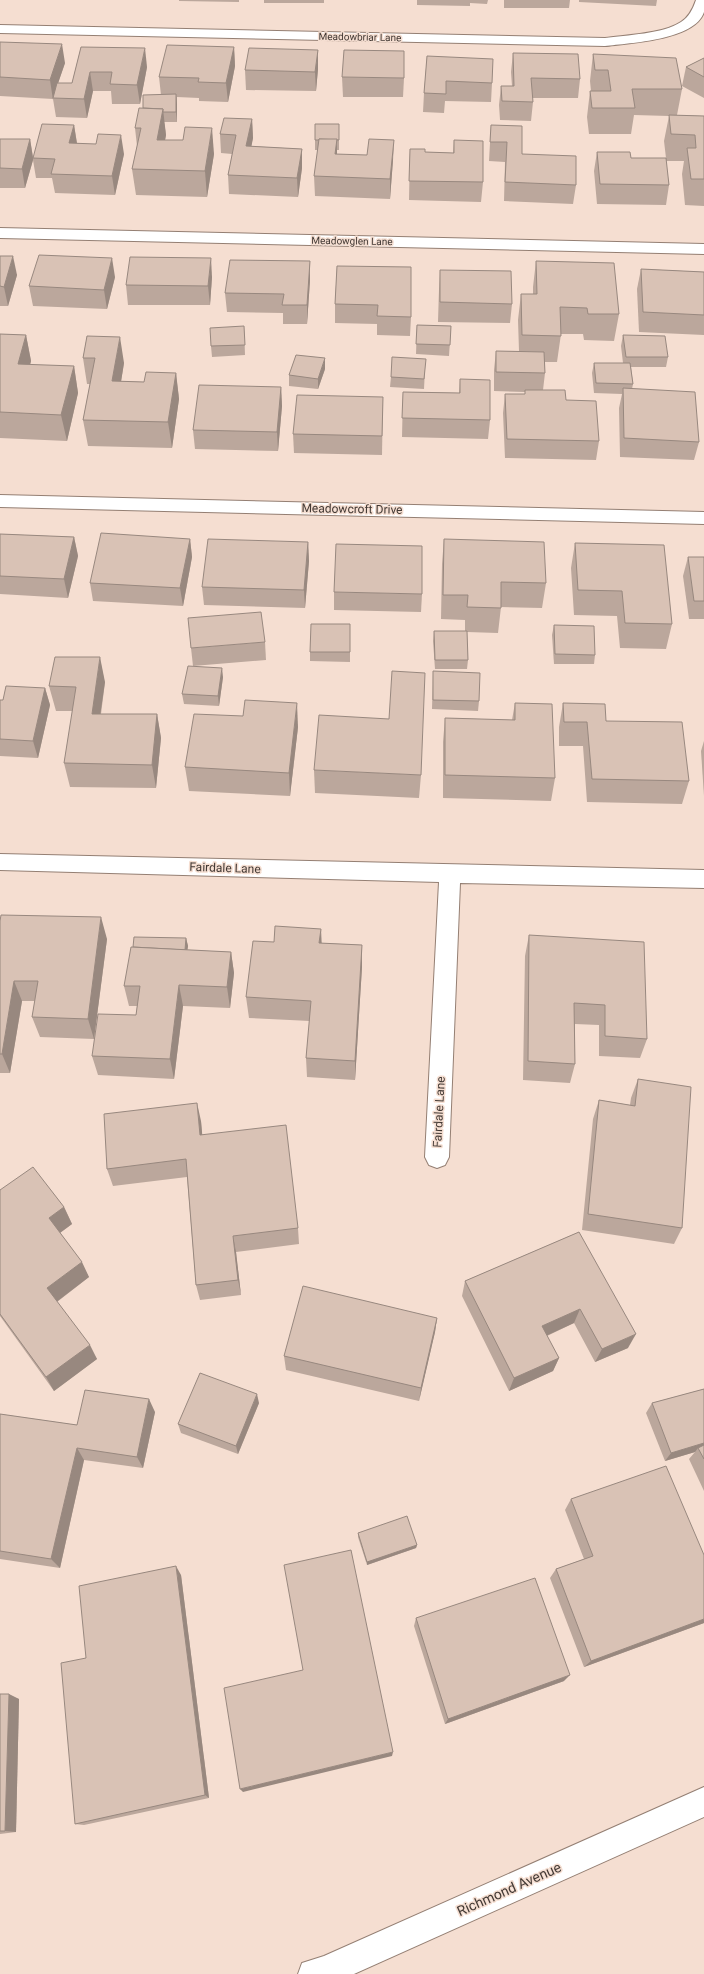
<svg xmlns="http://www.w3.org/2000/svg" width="704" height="1974" font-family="Roboto,sans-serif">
  <rect width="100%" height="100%" fill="#f5ded1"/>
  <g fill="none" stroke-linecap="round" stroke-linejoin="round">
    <g stroke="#947f73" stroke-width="2">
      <g id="street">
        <path d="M696 0H704C704 4 704 9 704 12 695 40 630 43 605 46L0 33V25L605 38C626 35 663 34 681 22 689 17 693 9 696 0Z"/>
        <path d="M0 228 704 244V254L0 238Z"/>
        <path d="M0 495 704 512V524L0 507Z"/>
        <path d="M0 854 704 870V888L460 883 449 1157 445 1165 437 1168 429 1165 425 1157 439 882 0 870Z"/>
      </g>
    </g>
    <g stroke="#947f73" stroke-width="2">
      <path id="secondary" d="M704 1787V1817L354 1974H298L302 1963 324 1956Z"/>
    </g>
    <use href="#street" fill="#fff" fill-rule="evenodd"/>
    <use href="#secondary" fill="#fff" fill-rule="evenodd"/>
  </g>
  <g fill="#bba79c">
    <path d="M179 0H239V2L179 1Z"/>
    <rect x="264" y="0" width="60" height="3"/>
    <path d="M417 0H488L487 4 470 3V6L417 5Z"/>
    <path d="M504 0H570L569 8H504Z"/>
    <path d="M579 0H657L656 6 579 2Z"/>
    <path d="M0 42 65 63 58 83H72L81 47 147 67 140 104H112L111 91H93L87 118 56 117 53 99 0 96Z"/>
    <path d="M234 47 235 66 228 102 199 101V98L177 97V122H164L166 135 165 140 214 154 207 197 136 195 132 169 137 146 135 128 143 108 161 95 159 77Z"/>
    <path d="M318 50V69L316 91 246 90 245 70Z"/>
    <path d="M513 53 580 79 578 98H532L533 102 531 121 500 120 499 105 501 86H512L511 72Z"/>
    <path d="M593 54 682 89 677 115 704 116V206L685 205 682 174 684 161H666L669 185 666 205 597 204 594 171 597 152 631 158H666L664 141 669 116 634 115 631 134H589L587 117 590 91H591L590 81Z"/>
    <path d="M427 56 492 83 491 102 445 101 444 113 423 112 424 93Z"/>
    <path d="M704 58V98L682 86 686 67Z"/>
    <path d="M342 77 404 78 403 97H343Z"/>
    <path d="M252 119 253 138 251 146 302 149V168L298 197 229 194 228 175 232 154 221 153 220 134Z"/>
    <path d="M339 124V150H337V154L393 160 390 199 315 196 314 176 318 150H315V140Z"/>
    <path d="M74 125 77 143 124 154 115 195 55 193 52 178H36L33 160 25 188H0V139H30L33 157Z"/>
    <path d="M491 125 522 154 576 185 573 204 504 201 505 162 489 161Z"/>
    <path d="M454 140 483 182 481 202 409 200 410 149 425 152 453 153Z"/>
    <path d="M0 256 17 275 8 306H0Z"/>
    <path d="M310 261V280L307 324H283V313L227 312 225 293Z"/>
    <path d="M536 261 619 314 614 341 584 340 583 334H561L557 362H545V373L543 390 566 400 599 441 596 460 505 458 503 413 505 394H525V392L494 391V370L496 351H519L518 320 521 294H533V287Z"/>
    <path d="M337 266 411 317 410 336 377 335V324L335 323V304Z"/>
    <path d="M641 269 704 272V335L639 332 637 289Z"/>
    <path d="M440 270 512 304 510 323 438 322 439 289Z"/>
    <path d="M115 277 107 309 33 306 29 286Z"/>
    <path d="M212 277 210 305H128L126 285Z"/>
    <path d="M417 325 451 326 449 356 416 354Z"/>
    <path d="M244 326 245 355 212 357 211 346Z"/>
    <path d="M0 334 26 335 31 361 30 365 74 366 78 393 67 441 0 438Z"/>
    <path d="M623 335 668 357 666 367H631L633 384 632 389 699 442 694 460 620 457 619 408 622 394 594 393 592 373 594 363H623L621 346Z"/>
    <path d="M87 336 124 363 121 381 144 382 176 373 179 399 172 448 88 446 83 420 90 384H87L83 358Z"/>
    <path d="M325 369 318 389 289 386V375Z"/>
    <path d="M425 369 424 389 390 387 391 377Z"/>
    <path d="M460 379 490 420 488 439 402 437 403 392 459 393Z"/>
    <path d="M281 387 282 406 278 451 195 449 193 430Z"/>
    <path d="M383 397 382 455 294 453 293 434Z"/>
    <path d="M0 534 74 537 78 556 68 598 0 594Z"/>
    <path d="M190 539 192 557 183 606 93 601 90 583Z"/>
    <path d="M444 539 546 583 542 608 501 607 498 633 467 632 468 660 467 669H435L433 641 434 631H465V620L441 619 442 564Z"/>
    <path d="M308 542 309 561 305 608 204 605 202 587Z"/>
    <path d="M575 543 672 624 666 649 620 648 617 616 574 615 571 568Z"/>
    <path d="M688 557H704V619H689L683 576Z"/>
    <path d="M334 592 422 594 421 612 334 610Z"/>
    <path d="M350 624V662L310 661V652Z"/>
    <path d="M554 625 595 655 594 664H554L552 635Z"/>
    <path d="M265 642 266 660 193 666 191 648Z"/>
    <path d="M433 671 479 701 478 711 432 709Z"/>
    <path d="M223 677 219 706 184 704 182 694Z"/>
    <path d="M105 682 101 714H157L161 738 156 788 70 787 64 763 73 711H56L49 686Z"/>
    <path d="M45 688 50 705 38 758 0 756V700H3Z"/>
    <path d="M515 703 555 778 551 801 443 798V742L445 718 512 720Z"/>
    <path d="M563 703 606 721 689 781 682 804 587 802 583 746H559V727Z"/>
    <path d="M298 727 290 796 189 791 185 767Z"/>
    <path d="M704 741V796L701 751Z"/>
    <path d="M314 770 421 775 419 798 315 793Z"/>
    <path d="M0 921 107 939 94 1039 40 1037 32 1017 35 1001H22L10 1073H0Z"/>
    <path d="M321 929V943L362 945V967L355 1080 307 1077 306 1058 310 1021 249 1018 246 997 274 942Z"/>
    <path d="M529 935 647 1039 640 1058 599 1056V1025L575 1024V1064L570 1083 523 1080 525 956Z"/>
    <path d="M186 938 188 946 187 950 231 952 234 973 230 1008 183 1006 174 1079 98 1075 92 1056 136 1015 137 1006H129L124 986 133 947Z"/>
    <path d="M638 1079 682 1228 674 1244 582 1230 593 1119 599 1100 630 1105 631 1098Z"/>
    <path d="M201 1121 202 1135 298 1228 299 1244 236 1252 241 1295 200 1300 196 1285 187 1177 113 1186 107 1169Z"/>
    <path d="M0 1190 64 1207 72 1224 60 1233 89 1277 57 1302 97 1359 54 1391 0 1316Z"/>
    <path d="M579 1232 628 1348 595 1362 574 1323 547 1336 559 1358 553 1371 509 1391 462 1296 465 1281Z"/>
    <path d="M437 1318 435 1332 419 1401 286 1370 284 1356Z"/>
    <path d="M704 1389V1491L689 1459 695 1452 665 1461 646 1413 652 1403Z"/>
    <path d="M259 1403 238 1454 181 1433 178 1424Z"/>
    <path d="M155 1412 143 1468 84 1460 60 1568 0 1559V1414L77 1425Z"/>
    <path d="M571 1499 704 1623 584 1667 550 1578 556 1569 584 1559 565 1510Z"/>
    <path d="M358 1533 417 1545 416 1548 367 1565 358 1537Z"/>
    <path d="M181 1575 209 1798 84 1825 75 1824 86 1658Z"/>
    <path d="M416 1618 564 1681 445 1724 414 1626Z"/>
    <path d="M0 1694 19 1699 16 1832 0 1834Z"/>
  </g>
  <g fill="#98887f">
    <path d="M62 44 65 63 53 98V100L50 80Z"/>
    <path d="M234 47 235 66 228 102 226 83Z"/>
    <path d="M145 48 147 67 140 104 137 85Z"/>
    <path d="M318 50V69L316 91 315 72Z"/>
    <path d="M90 72 93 91 87 118 84 99Z"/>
    <path d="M176 94 177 105V122L176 112Z"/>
    <path d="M163 109 166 135 160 166 157 140Z"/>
    <path d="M252 119 253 138 248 165 246 146Z"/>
    <path d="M74 125 77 144 69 143Z"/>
    <path d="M212 128 214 154 207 197 205 171Z"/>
    <path d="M121 135 124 154 115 195 112 176Z"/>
    <path d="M30 139 33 158V160L25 188 22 169Z"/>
    <path d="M337 139V159L335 154Z"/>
    <path d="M394 140 393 160 390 199V179Z"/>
    <path d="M302 149V168L298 197 297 178Z"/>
    <path d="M13 256 17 275 8 306 4 287Z"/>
    <path d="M112 258 115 277 107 309 104 290Z"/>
    <path d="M211 258 212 277 210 305 208 286Z"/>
    <path d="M310 261V280L307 324V305Z"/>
    <path d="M26 335 31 361 23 390 18 364Z"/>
    <path d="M120 337 124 363 117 407 112 381Z"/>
    <path d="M325 358V369L318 389V379Z"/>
    <path d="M74 366 78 393 67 441 61 415Z"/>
    <path d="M176 373 179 399 172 448 168 422Z"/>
    <path d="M281 387 282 406 278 451 277 432Z"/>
    <path d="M74 537 78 556 68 598 64 579Z"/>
    <path d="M190 539 192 557 183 606 180 588Z"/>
    <path d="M308 542 309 561 305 608 304 590Z"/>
    <path d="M100 657 105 682 97 737 92 714Z"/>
    <path d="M222 668 223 677 219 706 218 696Z"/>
    <path d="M45 688 50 705 38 758 33 741Z"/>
    <path d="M297 703 298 727 290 796 289 773Z"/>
    <path d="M157 714 161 738 156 788 152 765Z"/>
    <path d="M101 917 107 939 94 1039 88 1019Z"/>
    <path d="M321 929 322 950 319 943Z"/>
    <path d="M186 938 188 946 185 968 184 960Z"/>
    <path d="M362 945V967L355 1080V1061Z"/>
    <path d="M231 952 234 973 230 1008 227 987Z"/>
    <path d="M14 981 22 1001 10 1073 2 1054Z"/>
    <path d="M179 985 183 1006 174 1079 170 1059Z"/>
    <path d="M197 1103 201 1121 204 1154 200 1135Z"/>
    <path d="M64 1207 72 1224 57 1235 49 1218Z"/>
    <path d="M233 1236 236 1252 241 1295 238 1280Z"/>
    <path d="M82 1262 89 1277 55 1303 47 1288Z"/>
    <path d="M580 1309 574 1323 537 1340 542 1326Z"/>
    <path d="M437 1318 435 1332 419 1401 421 1388Z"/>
    <path d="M636 1334 628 1348 595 1362 602 1349Z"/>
    <path d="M90 1345 97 1359 54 1391 46 1377Z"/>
    <path d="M559 1358 553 1371 509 1391 514 1378Z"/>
    <path d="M257 1394 259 1403 238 1454 236 1446Z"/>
    <path d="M149 1399 155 1412 143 1468 137 1457Z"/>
    <path d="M704 1443V1449L698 1448 695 1452 665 1461 671 1453Z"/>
    <path d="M77 1448 84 1460 60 1568 51 1559Z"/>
    <path d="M417 1545 416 1548 367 1565V1562Z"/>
    <path d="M176 1566 181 1575 209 1798 205 1795Z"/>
    <path d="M704 1619V1623L584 1667 591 1661Z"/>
    <path d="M570 1675 564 1681 445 1724 448 1719Z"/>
    <path d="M9 1694 19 1699 16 1832 5 1831Z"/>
    <path d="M393 1752 392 1756 243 1792 240 1789Z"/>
  </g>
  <g fill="#d9c2b5" stroke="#98887f">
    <path d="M0 42 62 44 50 80 0 77Z"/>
    <path d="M167 45 234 47 226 83 198 82 199 78 159 77Z"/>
    <path d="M81 47 145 48 137 85 110 84 112 72H90L84 99 53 98 57 83H72Z"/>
    <path d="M249 48 318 50 315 72 245 70Z"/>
    <path d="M344 50 404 51V78L342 77Z"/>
    <path d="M513 53 578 54 580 79 531 78 533 102 502 101 501 86H514Z"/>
    <path d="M593 54 676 58 682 89H632L635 108H592L590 91H611L608 70H595Z"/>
    <path d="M427 56 493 59 492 83 446 81V94L424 93Z"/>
    <path d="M704 58V77L686 67Z"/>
    <path d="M176 94V112H163V109L143 108V95Z"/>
    <path d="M139 108 163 109 157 140H183L185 127 212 128 205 171 132 169 141 128H135Z"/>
    <path d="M669 115 704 116V179H691L687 148H696L695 135 671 134Z"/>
    <path d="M224 118 252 119 246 146 302 149 297 178 228 175 236 135 220 134Z"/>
    <path d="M42 124 74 125 69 143 96 144 98 134 121 135 112 176 51 174 55 159 33 158Z"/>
    <path d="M315 124H339V140L319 139V140H315Z"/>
    <path d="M491 125 522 126V154L576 156V185L505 182 507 142H490Z"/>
    <path d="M0 139H30L22 169 0 168Z"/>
    <path d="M319 139H337L335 154 367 155 369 139 394 140 390 179 314 176Z"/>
    <path d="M454 140 483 141V182L409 181 410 149H425V152L454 153Z"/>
    <path d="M597 152H630L631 158H666L669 185 600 184Z"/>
    <path d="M39 255 112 258 104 290 29 286Z"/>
    <path d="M0 256H13L4 287 0 286Z"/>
    <path d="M130 257 211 258 208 286 126 285Z"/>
    <path d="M230 260 310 261 307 305H282L284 294 225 293Z"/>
    <path d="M536 261 614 263 619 314H588L587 308 560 307 561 336 522 335 521 294H537Z"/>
    <path d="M337 266 411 267V317L377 316 378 305 335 304Z"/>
    <path d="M641 269 704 272V315L643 312Z"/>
    <path d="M440 270 511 271 512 304 440 302Z"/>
    <path d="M417 325 451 326 450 345 416 344Z"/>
    <path d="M244 326 245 345 211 346 210 328Z"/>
    <path d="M0 334 26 335 18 364 74 366 61 415 0 412Z"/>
    <path d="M623 335 665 336 668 357H626Z"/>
    <path d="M87 336 120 337 112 381 144 382 146 372 176 373 168 422 83 420 95 358H83Z"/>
    <path d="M496 351 544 352 545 373 496 372Z"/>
    <path d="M296 355 325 358 318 379 289 375Z"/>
    <path d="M392 357 426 359 424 379 391 377Z"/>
    <path d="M594 363H630L633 384 596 383Z"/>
    <path d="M460 379 490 380V420L402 418 403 392 460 393Z"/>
    <path d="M199 385 281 387 277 432 193 430Z"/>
    <path d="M623 388 695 392 699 442 624 438Z"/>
    <path d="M525 390H565L566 400 596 401 599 441 507 439 505 394H525Z"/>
    <path d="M297 395 383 397 382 436 293 434Z"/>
    <path d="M101 533 190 539 180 588 90 583Z"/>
    <path d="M0 534 74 537 64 579 0 576Z"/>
    <path d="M208 539 308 542 304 590 202 587Z"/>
    <path d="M444 539 544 542 546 583 501 582V608L467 607 468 595H443Z"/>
    <path d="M575 543 664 545 672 624 625 623 622 591 578 590Z"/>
    <path d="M336 544 422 546V594L334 592Z"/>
    <path d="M688 557H704V601H694Z"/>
    <path d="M261 612 265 642 191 648 188 618Z"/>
    <path d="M311 624H350V652H310Z"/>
    <path d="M554 625 594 626 595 655 555 654Z"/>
    <path d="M434 631H467L468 660H435Z"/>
    <path d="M55 657H100L92 714H157L152 765 64 763 76 687 49 686Z"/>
    <path d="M188 666 222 668 218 696 182 694Z"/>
    <path d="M392 671 425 673 421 775 314 770 319 715 389 719Z"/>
    <path d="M433 671 480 673 479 701 433 700Z"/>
    <path d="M6 686 45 688 33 741 0 739V700H3Z"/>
    <path d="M245 700 297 703 289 773 185 767 194 714 243 716Z"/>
    <path d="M515 703 552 704 555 778 445 775V718L515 720Z"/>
    <path d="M563 703 605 704 606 721 682 722 689 781 592 779 587 722H564Z"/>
    <path d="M1 915 101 917 88 1019 32 1017 38 981H14L2 1054H0V921Z"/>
    <path d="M275 926 321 929 319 943 362 945 355 1061 306 1058 311 1001 246 997 253 941 274 942Z"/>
    <path d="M529 935 644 942 647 1039 605 1036V1005L574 1003 575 1064 528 1061Z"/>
    <path d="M134 937 186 938 185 950 133 947Z"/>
    <path d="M131 947 231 952 227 987 179 985 170 1059 92 1056 98 1014 136 1015 140 986H124Z"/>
    <path d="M638 1079 691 1087 682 1228 588 1214 599 1100 635 1106Z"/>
    <path d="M197 1103 200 1135 286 1125 298 1228 233 1236 238 1280 196 1285 186 1159 107 1169 104 1114Z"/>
    <path d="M33 1167 64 1207 49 1218 82 1262 47 1288 90 1345 46 1377 0 1314V1190Z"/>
    <path d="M579 1232 636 1334 602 1349 580 1309 542 1326 559 1358 514 1378 465 1281Z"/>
    <path d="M303 1286 437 1318 421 1388 284 1356Z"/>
    <path d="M200 1373 257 1394 236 1446 178 1424Z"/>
    <path d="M704 1389V1443L671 1453 652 1403Z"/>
    <path d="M85 1390 149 1399 137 1457 77 1448 51 1559 0 1551V1414L77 1425Z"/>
    <path d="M704 1445V1459L698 1448Z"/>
    <path d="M666 1466 704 1555V1619L591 1661 556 1569 593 1556 571 1499Z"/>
    <path d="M407 1516 417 1545 367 1562 358 1533Z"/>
    <path d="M351 1550 393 1752 240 1789 224 1688 303 1670 284 1565Z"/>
    <path d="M176 1566 205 1795 75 1824 61 1663 86 1658 79 1586Z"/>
    <path d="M535 1578 570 1675 448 1719 416 1618Z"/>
    <path d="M0 1694H9L5 1831H0Z"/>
  </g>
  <g text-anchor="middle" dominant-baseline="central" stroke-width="3" stroke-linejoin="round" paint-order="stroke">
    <g font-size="10" fill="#423934" stroke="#f5ded1">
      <text transform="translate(360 37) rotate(1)">Meadowbriar Lane</text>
      <text transform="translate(352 241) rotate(1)">Meadowglen Lane</text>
    </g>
    <g font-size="12" fill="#423934" stroke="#f5ded1">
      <text transform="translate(352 509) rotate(1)">Meadowcroft Drive</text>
      <text transform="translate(225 868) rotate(2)">Fairdale Lane</text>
      <text transform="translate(439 1112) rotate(-87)">Fairdale Lane</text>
    </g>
    <g font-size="14" fill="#423934" stroke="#f5ded1">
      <text transform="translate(509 1889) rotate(-24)">Richmond Avenue</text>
    </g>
  </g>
</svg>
